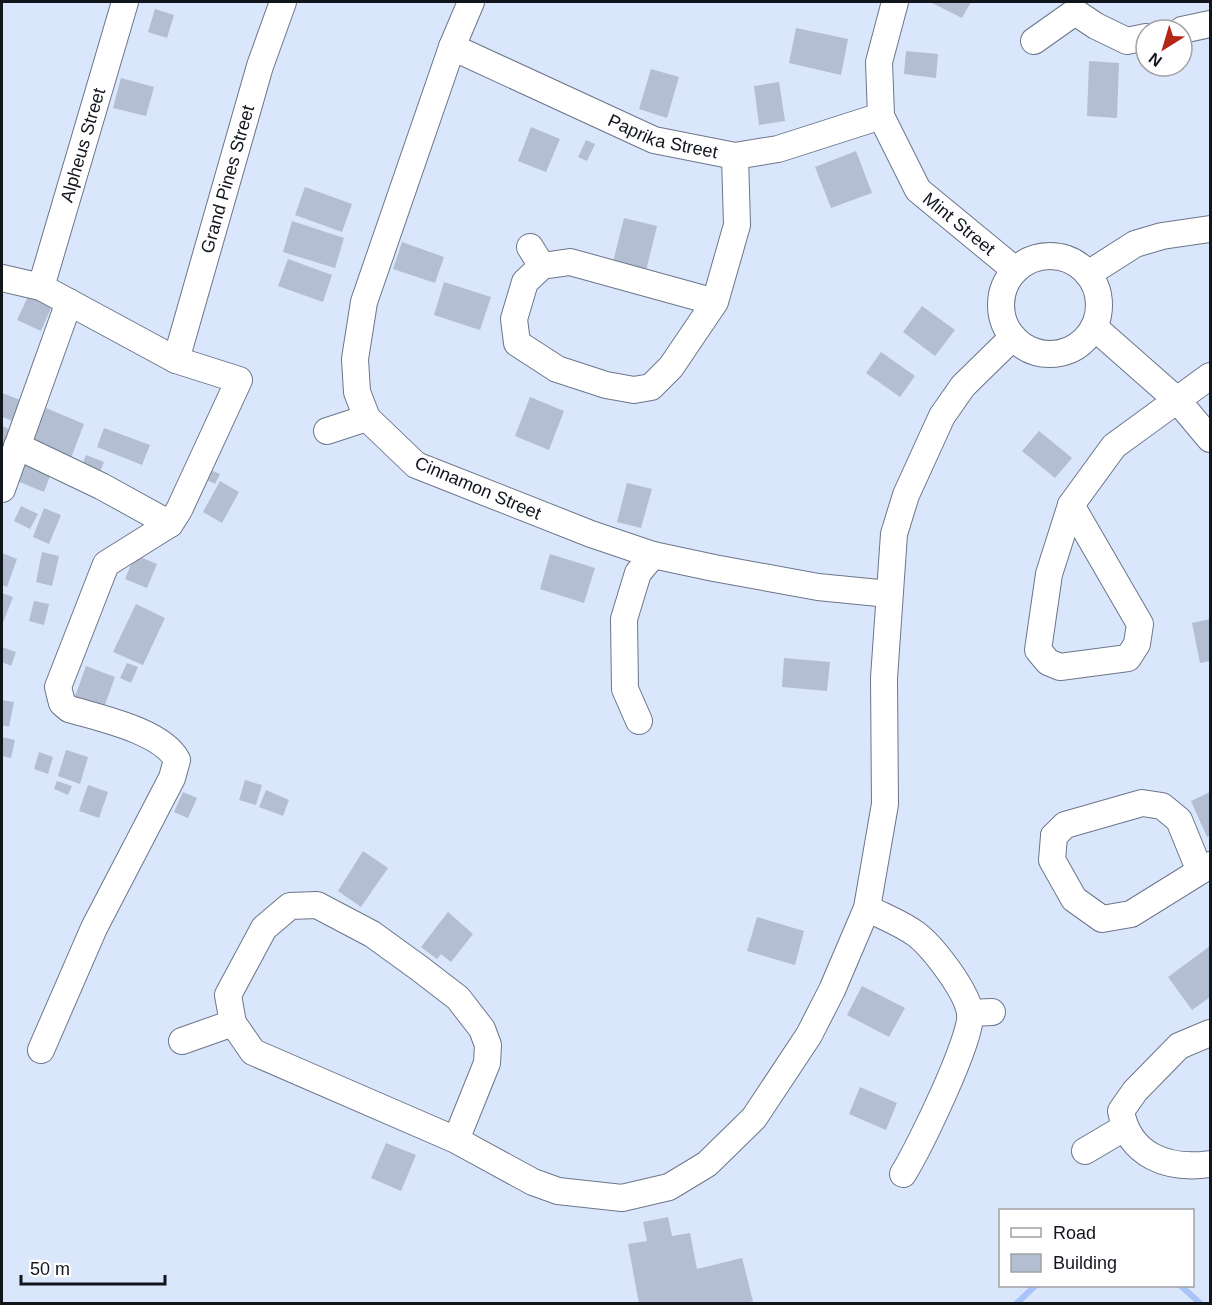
<svg xmlns="http://www.w3.org/2000/svg" width="1212" height="1305" font-family="Helvetica,sans-serif">
  <rect width="100%" height="100%" fill="#dae6fc"/>
  <g fill="none" stroke-linecap="round" stroke-linejoin="round">
    <g stroke="#a8c3f7" stroke-width="6">
      <path d="M1181 1286 1201 1304"/>
      <path d="M1016 1304 1035 1286"/>
    </g>
  </g>
  <g fill="#b3bed3">
    <path d="M930 2H971L962 18Z"/>
    <path d="M155 9 174 15 167 38 148 32Z"/>
    <path d="M796 28 848 39 841 75 789 63Z"/>
    <path d="M906 51 938 54 936 78 904 74Z"/>
    <path d="M1089 61 1119 63 1117 118 1087 116Z"/>
    <path d="M651 69 679 77 667 118 639 109Z"/>
    <path d="M121 78 154 87 146 116 113 108Z"/>
    <path d="M779 82 785 121 759 125 754 86Z"/>
    <path d="M531 127 560 139 546 172 518 161Z"/>
    <path d="M586 140 595 144 587 161 578 157Z"/>
    <path d="M856 151 872 193 831 208 815 167Z"/>
    <path d="M305 187 352 204 342 232 295 215Z"/>
    <path d="M624 218 657 226 646 271 613 262Z"/>
    <path d="M292 221 344 238 335 268 283 252Z"/>
    <path d="M402 242 444 257 435 283 393 269Z"/>
    <path d="M288 259 332 275 323 302 278 286Z"/>
    <path d="M444 282 491 297 480 330 434 315Z"/>
    <path d="M31 290 54 301 41 331 17 320Z"/>
    <path d="M922 306 955 330 935 356 903 332Z"/>
    <path d="M881 352 915 376 900 397 866 373Z"/>
    <path d="M2 393 23 401 16 422 2 417Z"/>
    <path d="M530 397 564 411 549 450 515 436Z"/>
    <path d="M46 408 84 424 71 458 32 442Z"/>
    <path d="M2 426 13 431 2 458Z"/>
    <path d="M104 428 150 445 142 465 97 447Z"/>
    <path d="M1039 431 1072 458 1055 478 1022 451Z"/>
    <path d="M86 455 104 462 100 472 82 465Z"/>
    <path d="M21 458 52 471 44 492 12 479Z"/>
    <path d="M206 468 220 474 215 484 201 477Z"/>
    <path d="M220 481 239 492 222 523 203 512Z"/>
    <path d="M627 483 652 489 641 528 617 522Z"/>
    <path d="M21 506 38 514 30 529 14 521Z"/>
    <path d="M44 508 61 515 49 544 33 537Z"/>
    <path d="M42 552 59 556 52 586 36 582Z"/>
    <path d="M2 553 17 559 7 587 2 585Z"/>
    <path d="M550 554 595 568 584 603 540 589Z"/>
    <path d="M135 555 157 564 147 588 125 579Z"/>
    <path d="M2 593 13 597 2 625Z"/>
    <path d="M34 601 49 604 44 625 29 621Z"/>
    <path d="M136 604 165 618 143 665 113 652Z"/>
    <path d="M1210 619V661L1200 663 1192 623Z"/>
    <path d="M2 647 16 652 11 666 2 662Z"/>
    <path d="M784 658 830 662 827 691 782 687Z"/>
    <path d="M127 663 138 667 131 683 120 678Z"/>
    <path d="M86 666 115 677 103 710 74 699Z"/>
    <path d="M2 700 14 702 9 727 2 725Z"/>
    <path d="M2 737 15 740 11 758 2 756Z"/>
    <path d="M66 750 88 757 80 784 58 776Z"/>
    <path d="M39 752 53 757 48 774 34 769Z"/>
    <path d="M245 780 262 785 256 805 239 800Z"/>
    <path d="M57 781 72 786 68 795 54 789Z"/>
    <path d="M88 785 108 792 99 818 79 811Z"/>
    <path d="M266 790 289 800 283 816 259 807Z"/>
    <path d="M183 792 197 798 188 818 174 812Z"/>
    <path d="M1210 792V835L1207 837 1191 801Z"/>
    <path d="M363 851 388 868 361 907 338 891Z"/>
    <path d="M448 912 473 934 451 962 441 954 437 959 421 947Z"/>
    <path d="M757 917 804 931 795 965 747 951Z"/>
    <path d="M1210 946V997L1192 1010 1168 977Z"/>
    <path d="M862 986 905 1008 889 1037 847 1015Z"/>
    <path d="M860 1087 897 1103 886 1130 849 1114Z"/>
    <path d="M386 1143 416 1155 401 1191 371 1178Z"/>
    <path d="M668 1217 672 1236 690 1233 697 1269 742 1258 753 1301 742 1304H639L628 1244 647 1241 643 1222Z"/>
  </g>
  <g fill="none" stroke-linecap="round" stroke-linejoin="round">
    <g stroke="#6c768a" stroke-width="28">
      <g id="minor">
        <path d="M471 2 452 47 364 302 355 359 357 392 367 418 416 465 591 534 653 555 714 568 818 587 889 594"/>
        <path id="s1" d="M895 2 879 62 881 116 918 190 1015 270"/>
        <path d="M1182 30 1210 24"/>
        <path d="M1034 41 1075 12 1096 26 1127 41 1146 37"/>
        <path id="s2" d="M452 47 654 140 735 156 778 149 881 116"/>
        <path d="M530 247 542 266"/>
        <circle cx="1050" cy="305" r="49"/>
        <path d="M1088 274 1135 244 1162 236 1210 229"/>
        <path d="M2 278 41 287 176 360 239 380 179 510 170 524 106 564 58 687 62 703 69 709C99 718 162 731 177 760L172 778 94 928 41 1050"/>
        <path id="s3" d="M41 287 125 2"/>
        <path d="M715 302 570 262 542 266 525 282 514 319 517 343 557 369 606 385 634 390 651 387 671 367 715 302 737 225 735 156"/>
        <path d="M1094 327 1178 401 1210 439"/>
        <path id="s4" d="M176 360 260 66 283 2"/>
        <path d="M327 431 367 418"/>
        <path d="M17 446 101 486 170 524"/>
        <path d="M2 489 69 302"/>
        <path d="M1071 505 1140 624 1137 644 1128 658 1060 667 1048 662 1038 650 1049 574Z"/>
        <path d="M1071 505 1114 446 1210 376"/>
        <path d="M639 721 625 689 624 619 638 573 653 555"/>
        <path d="M1054 836 1052 860 1074 899 1102 919 1131 914 1210 865"/>
        <path d="M1054 836 1065 825 1142 803 1162 806 1179 820 1199 869"/>
        <path d="M867 908C882 916 901 923 916 934 933 947 967 991 970 1013 974 1036 918 1150 903 1174"/>
        <path d="M970 1013 992 1012"/>
        <path d="M1210 1033 1179 1046 1135 1091 1121 1111C1129 1156 1168 1170 1210 1164"/>
        <path d="M182 1041 233 1023"/>
        <path d="M456 1140 487 1063 488 1045 482 1029 458 998 419 968 372 934 317 905 290 906 264 928 228 995 233 1023 253 1052 456 1140 533 1182 558 1191 622 1198 669 1187 707 1164 754 1118 809 1035 832 990 867 908 885 804 884 678 894 534 906 495 942 416 963 386 1013 337"/>
        <path d="M1085 1151 1124 1128"/>
      </g>
    </g>
    <use href="#minor" stroke="#fff" stroke-width="26"/>
  </g>
  <g text-anchor="middle" dominant-baseline="central" stroke-width="6" stroke-linejoin="round" paint-order="stroke">
    <g font-size="18" fill="#11151c" stroke="#fff">
      <text stroke="none"><textPath href="#s2" startOffset="230">Paprika Street</textPath></text>
      <text stroke="none"><textPath href="#s3" startOffset="148">Alpheus Street</textPath></text>
      <text stroke="none"><textPath href="#s4" startOffset="188">Grand Pines Street</textPath></text>
      <text stroke="none"><textPath href="#s1" startOffset="252">Mint Street</textPath></text>
      <text transform="translate(478 488) rotate(23)">Cinnamon Street</text>
    </g>
  </g>
  <rect width="1212" height="1305" fill="none" stroke="#11151c" stroke-width="6"/>
  <rect x="999" y="1209" width="195" height="78" fill="#ffffff" stroke="#a0a1a4" stroke-width="1.5"/>
  <rect x="1011" y="1228" width="30" height="9" fill="#ffffff" stroke="#a0a1a4" stroke-width="1.5"/>
  <text x="1053" y="1239" font-size="18" fill="#11151c">Road</text>
  <rect x="1011" y="1254" width="30" height="18" fill="#b3bed3" stroke="#a0a1a4" stroke-width="1.5"/>
  <text x="1053" y="1269" font-size="18" fill="#11151c">Building</text>
  <g transform="translate(1164 48) rotate(217)"><circle r="28" fill="#ffffff" stroke="#a0a1a4" stroke-width="1.5"/>
  <path d="M0-4.5L10 22L0 15L-10 22Z" fill="#b42718"/>
  <text y="-9" font-size="16" font-weight="bold" text-anchor="middle" fill="#11151c">N</text>
  </g>
  <path d="M21 1275v9h144v-9" fill="none" stroke="#11151c" stroke-width="3"/>
  <text x="30" y="1275" font-size="18" fill="#11151c" stroke="#ffffff" stroke-width="4.5" paint-order="stroke">50 m</text>
</svg>
